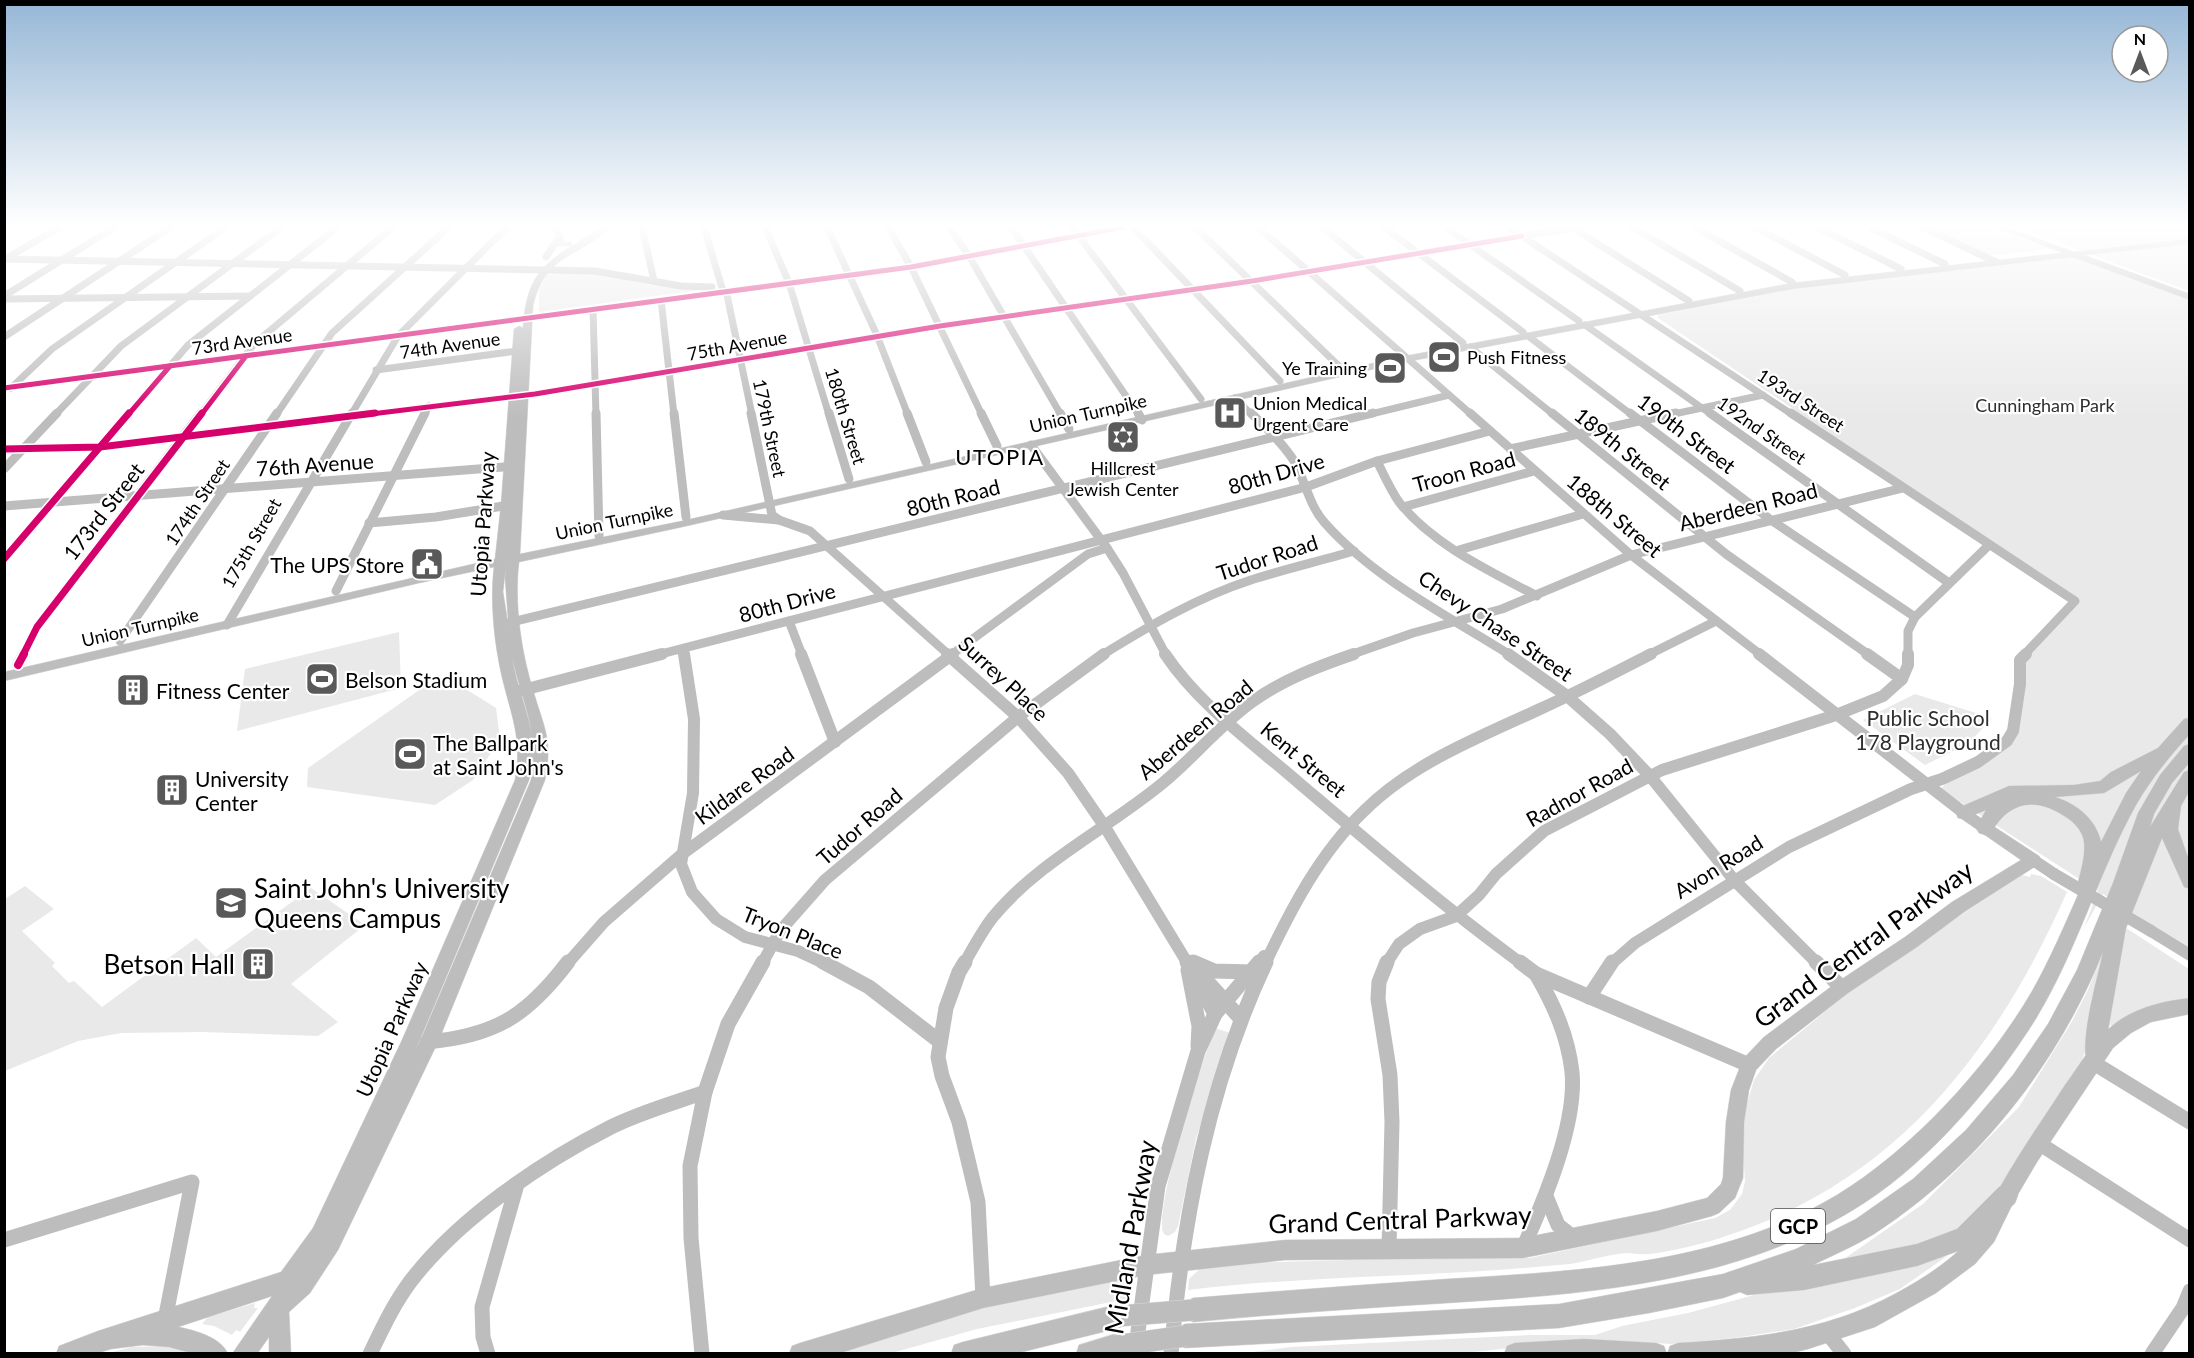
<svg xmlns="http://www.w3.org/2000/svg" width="2194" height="1358" font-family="Lato,sans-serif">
  <rect width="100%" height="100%" fill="#fff"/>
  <g fill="#e9e9e9">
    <path d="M1928 227H1991L2048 249 1988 256Z"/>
    <path d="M2017 227H2189V291Z"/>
    <path d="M2071 257 2189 300V950L2103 894 2084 928 2098 891 1940 789 2005 736 2015 708 2020 658 2078 600 1658 318V315L1799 288Z"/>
    <path d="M592 273 652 285 699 290 539 312V290L546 275Z"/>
    <path d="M399 632 401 688 237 731 245 669Z"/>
    <path d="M425 686H461L496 708 500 739 473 780 435 805 307 787 308 768Z"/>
    <path d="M1915 694 1992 718 1969 743 1925 765 1863 720Z"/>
    <path d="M2031 874 2041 876 2067 892C1997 1049 1899 1179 1729 1235 1711 1242 1666 1253 1648 1254 1641 1255 1634 1253 1627 1253 1608 1254 1589 1261 1570 1264 1551 1266 1532 1267 1512 1269 1405 1277 1295 1277 1188 1290L1189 1279 1202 1267 1239 1263 1384 1259 1530 1258 1715 1218 1730 1210 1742 1194 1745 1181 1743 1150 1744 1114 1754 1080 1769 1058 1873 972 2022 875 2030 877Z"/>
    <path d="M25 886 54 909 22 931 55 963 52 966 69 983 74 981 102 1007 196 938 216 957 311 888 365 925 291 984 338 1022 318 1036 203 1032 121 1033 78 1041 5 1071V899Z"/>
    <path d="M2123 926 2189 969V997L2115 1027 2106 1024Z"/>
    <path d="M2110 935 2089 1042 2078 1070 2037 1138 1976 1221 1916 1249 1841 1261 1923 1204 2019 1107 2071 1023 2087 992Z"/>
    <path d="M1215 1028 1230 1033 1196 1139 1178 1226 1175 1232 1168 1236 1164 1234C1152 1211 1203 1059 1215 1028Z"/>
    <path d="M1947 1256 1900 1289 1855 1308 1794 1329 1734 1338 1672 1344 1617 1341 1566 1342 1455 1354H1238L1291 1347 1530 1335H1595L1622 1326 1688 1313 1754 1295Z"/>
    <path d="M1121 1278C1131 1282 1132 1287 1131 1298L977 1329 892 1353 835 1354 967 1311Z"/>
    <path d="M255 1303 254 1308H258L240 1332 236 1330 232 1335 214 1326 202 1324 208 1317Z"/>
    <path d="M165 1346 193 1353 106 1354 131 1347Z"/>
  </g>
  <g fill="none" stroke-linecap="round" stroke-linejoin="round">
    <g stroke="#dbdbdb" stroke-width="1">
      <g id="major">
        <path d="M601 227H610C578 259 545 253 533 306L520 554 682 521 1400 357 1792 283 2062 253 1995 227H2006L2074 252 2190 239V244L2084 255 2190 294V300L2072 257 1792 289 1400 363 682 527 519 562C514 603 521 651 533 690 544 728 553 739 545 780L438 1042 338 1250 310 1293 289 1312 291 1354H269V1337L257 1354H232L272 1296 178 1327C194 1330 221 1337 228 1354H195L169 1347 143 1345 111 1349 95 1354H56L59 1346 98 1331 281 1272 313 1228 402 1040 515 780C523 740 511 715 502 677 494 642 490 602 494 567L419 583 4 681V672L495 559 501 505 514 329 519 326 523 328C526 287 535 268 572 246H558L556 235H562L564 242H572V246ZM506 564 505 577 509 630 503 592ZM512 657C522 702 540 733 531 780L421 1039 416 1049 529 780C532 768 535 756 533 743 530 714 516 686 512 657Z"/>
        <path d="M1964 807 2039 856 2041 860 2039 864 1964 912 1917 947 1848 993 1776 1049 1756 1070 1749 1090 1744 1122 1743 1178 1735 1198 1719 1213 1712 1216 1657 1231 1523 1258 1285 1260 1146 1275 983 1308 837 1354H789L792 1346 800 1343 983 1288 1146 1255 1285 1240 1523 1238 1657 1211 1707 1198 1721 1184 1723 1178 1726 1122 1731 1090 1743 1059 1764 1037 1836 983 1905 937 1952 902 2021 860 1959 817 1956 813 1959 809Z"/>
        <path d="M2190 998V1014L2151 1022 2131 1033 2113 1048 2037 1162 2014 1201 1994 1242 1975 1264 1936 1293 1875 1327 1808 1349 1788 1354H1667L1670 1346 1678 1343C1762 1338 1835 1330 1909 1286 1930 1274 1950 1260 1967 1243 1983 1227 1989 1208 1999 1189 2019 1153 2043 1119 2065 1085 2081 1063 2095 1038 2117 1022 2138 1007 2164 1001 2190 998Z"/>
        <path d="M1584 1339 1656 1343 1664 1346 1667 1354H1504L1507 1346 1515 1343Z"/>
      </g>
    </g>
    <g stroke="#dbdbdb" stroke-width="1">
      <g id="highway">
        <path d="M2190 718V734C2170 756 2151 779 2136 805 2095 879 2074 963 2026 1034 1984 1098 1919 1171 1853 1210 1731 1284 1586 1294 1447 1303 1362 1308 1278 1314 1193 1322L1185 1318 1181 1310 1185 1302 1193 1298C1278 1291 1362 1285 1447 1279 1579 1271 1720 1265 1837 1195 1911 1150 1987 1068 2031 993 2050 960 2065 924 2081 888L2078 883C2081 869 2087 852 2083 837 2079 826 2070 819 2061 814 2032 796 2007 804 1991 833L1985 835 1979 833 1976 828 1986 810 1964 819 1958 818 1956 813 1958 808 2009 786 2074 785 2100 781 2111 772 2158 748 2184 719ZM2141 771 2126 793 2101 842C2096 819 2077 804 2055 797L2104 793Z"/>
        <path d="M2190 744V762L2172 783 2154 814 2150 827 2184 772 2190 770V790L2181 806 2178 829 2190 863V889L2184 887 2162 838 2126 928 2102 1065 2095 1068 2088 1065C2078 1044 2098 977 2103 952 2057 1066 1977 1167 1874 1234 1855 1246 1833 1255 1813 1265L1917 1244 1957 1229 1999 1187 2007 1184 2015 1187 2018 1195 2015 1203 1972 1246 1917 1266 1804 1290 1747 1295 1740 1292 1723 1298 1649 1313 1559 1328 1185 1348 1177 1344 1173 1336 1177 1328 1185 1324 1559 1304 1723 1274 1796 1249 1856 1219 1913 1179 1966 1130 2013 1075 2048 1024 2077 970 2113 883 2138 813 2160 775 2184 746Z"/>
        <path d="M1119 1304 1127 1308 1131 1316 1127 1324 1119 1328 1014 1354H951L954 1345 963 1342Z"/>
        <path d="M1115 1334 1123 1338 1127 1346 1124 1354H1076L1079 1345Z"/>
      </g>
    </g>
    <g stroke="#bdbdbd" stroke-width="7">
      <path d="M642 227 654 281"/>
      <path d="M704 227 722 288 727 295 752 415"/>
      <path d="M765 227 789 283 829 415"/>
      <path d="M827 227 876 333 908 415"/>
      <path d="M888 227 911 267 982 415"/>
      <path d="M949 227 969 256 1061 415"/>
      <path d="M1011 227 1139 415"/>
      <path d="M1072 227 1201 399"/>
      <path d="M1133 227 1280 381"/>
      <path d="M1195 227 1341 368"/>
      <path d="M1258 227 1472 415"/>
      <path d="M1322 227 1463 343"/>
      <path d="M1384 227 1523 332"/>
      <path d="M1445 227 1579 321"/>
      <path d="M1508 227 1793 415"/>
      <path d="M1571 227 1689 301"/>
      <path d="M1632 227 1740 291"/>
      <path d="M1694 227 1792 282"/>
      <path d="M1755 227 1845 275"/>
      <path d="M1817 227 1901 269"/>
      <path d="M1869 227 1945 264"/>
      <path d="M1922 227 1996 262"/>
      <path d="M1520 236 1579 227"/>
      <path d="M546 257 560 236 556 227"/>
      <path d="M4 259 595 271 681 286 712 287"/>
      <path d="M5 259 60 227"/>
      <path d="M4 296 115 227"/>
      <path d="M4 299 250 296"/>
      <path d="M661 300 674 415"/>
      <path d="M593 309 596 415"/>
      <path d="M1585 325 1712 415"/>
      <path d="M1528 336 1632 415"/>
      <path d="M4 337 171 227"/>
      <path d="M1470 347 1554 415"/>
      <path d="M376 370 524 350"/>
      <path d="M4 388 911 267 1124 227"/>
      <path d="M11 388 52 349 226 227"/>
      <path d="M1235 398 1252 415"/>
      <path d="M55 415 121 346 282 227"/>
      <path d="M128 415 188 345 338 227"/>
      <path d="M200 415 254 344 393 227"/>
      <path d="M276 415 332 333 449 227"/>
      <path d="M351 415 398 336 507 227"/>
      <path d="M363 415 535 394 940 326 1252 281 1522 236"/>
      <path d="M424 415 429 406"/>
      <path d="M1367 415 1449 395"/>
      <path d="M1669 415 1763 395"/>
    </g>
    <g stroke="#bdbdbd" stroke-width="9">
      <path d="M596 413 599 536"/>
      <path d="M674 413 686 517"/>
      <path d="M751 413 772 515 779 520"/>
      <path d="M829 413 849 479"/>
      <path d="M907 413 926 462"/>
      <path d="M981 413 997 446"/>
      <path d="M1060 413 1069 429"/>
      <path d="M1138 413 1142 420"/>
      <path d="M1251 413C1266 428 1283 443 1294 461 1305 480 1309 505 1324 522 1373 578 1448 616 1510 655"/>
      <path d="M1470 413 1631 555 1761 655"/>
      <path d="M1552 413 1726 554 1869 655"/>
      <path d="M1630 413 1771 520 1915 617"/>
      <path d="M1710 413 1949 583"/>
      <path d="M1791 413 2075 601 2024 655"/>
      <path d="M1031 445 1107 548 1123 573 1166 655"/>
      <path d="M4 449 100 447 375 413"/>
      <path d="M1510 449 1676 413"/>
      <path d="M1377 461C1384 475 1390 489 1399 502 1433 545 1490 571 1537 596"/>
      <path d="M4 469 57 413"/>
      <path d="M4 506 516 466"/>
      <path d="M1403 507 1534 471"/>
      <path d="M723 515 779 520 810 531 949 655"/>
      <path d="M369 523 436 517 515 504"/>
      <path d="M1459 550 1583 514"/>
      <path d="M4 559 129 413"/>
      <path d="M336 591 425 413"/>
      <path d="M789 621 802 655"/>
      <path d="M508 623 1373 413"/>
      <path d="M227 625 352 413"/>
      <path d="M120 641 277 413"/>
      <path d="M683 649 684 655"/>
      <path d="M23 655 37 627 201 413"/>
      <path d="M657 655 1306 487 1377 461 1490 431"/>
      <path d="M951 655 1088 554 1107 548"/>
      <path d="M1102 655C1149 626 1198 597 1251 580 1285 569 1320 561 1354 551"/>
      <path d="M1350 655 1413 633 1502 609 1631 555 1903 488"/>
      <path d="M1648 655 1714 622"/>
      <path d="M1908 655V631L1915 617 1989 545"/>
    </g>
    <g stroke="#bdbdbd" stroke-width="12">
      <path d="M684 654 694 719 693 793 681 864 692 892 716 919 745 937 798 951 826 964"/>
      <path d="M801 654 835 742"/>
      <path d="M947 654 1018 717 1068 773 1105 827 1188 964"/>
      <path d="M1165 654C1199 705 1253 743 1299 783 1372 845 1444 907 1522 964"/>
      <path d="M1508 654 1567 696 1610 734 1650 776 1734 880 1818 964"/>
      <path d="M1759 654 1964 813"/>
      <path d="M1867 654 1902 679"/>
      <path d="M18 665 24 654"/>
      <path d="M519 691 662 654"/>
      <path d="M2033 860 2054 874"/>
      <path d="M2151 931 2190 955"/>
      <path d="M1191 961 1197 964"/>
      <path d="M567 964 604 922 681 855 953 654"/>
      <path d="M762 964 780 931 825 880 1018 717 1104 654"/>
      <path d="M964 964C973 948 982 931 993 917 1039 861 1109 828 1164 782 1194 757 1220 725 1252 702 1282 680 1319 666 1354 654"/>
      <path d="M1258 964 1264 956"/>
      <path d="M1265 964C1291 909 1320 853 1364 811 1412 763 1480 737 1540 709 1578 692 1614 673 1651 654"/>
      <path d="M1386 964 1399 944 1420 929 1456 916 1479 895 1496 874 1544 831 1662 770 1836 715 1883 696 1902 679 1908 665V654"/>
      <path d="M1611 964 1635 943 1789 847 1911 789 1942 779 1978 762 2007 741 2013 731 2020 684V660L2026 654"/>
    </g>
    <g stroke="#bdbdbd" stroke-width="15">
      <path d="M823 962 869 987 939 1041"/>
      <path d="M965 962 959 972 946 1008 938 1057 942 1076 959 1122 978 1202 983 1298"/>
      <path d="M1187 962 1215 1014"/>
      <path d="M1193 962 1214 971 1252 972"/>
      <path d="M1387 962 1379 982 1378 999 1390 1075 1392 1122 1389 1248"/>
      <path d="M1520 962 1536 974 1749 1065"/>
      <path d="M1816 962 1842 988"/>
      <path d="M1196 969 1241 1019"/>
      <path d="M1188 970 1199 1026 1198 1046"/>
      <path d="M1589 997 1612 962"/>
      <path d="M427 1042C495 1036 527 1016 568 962"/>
      <path d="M2092 1062 2190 1122"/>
      <path d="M2040 1144 2190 1240"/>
      <path d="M1546 1196 1558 1225 1573 1237"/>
      <path d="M4 1240 192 1182 165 1320"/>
      <path d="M1523 1248C1544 1201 1577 1124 1572 1072 1568 1036 1554 1005 1536 974"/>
      <path d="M1829 1335 1844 1354"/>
      <path d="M1136 1346 1158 1186 1198 1051 1215 1014 1259 962"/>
      <path d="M370 1354C382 1329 393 1305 410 1282 458 1219 540 1163 611 1127 641 1112 674 1103 705 1092"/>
      <path d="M488 1354 483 1337 482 1307 516 1188"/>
      <path d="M702 1354 691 1238 690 1166 705 1092 728 1024 763 962"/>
      <path d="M1171 1354C1183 1219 1208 1085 1266 962"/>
      <path d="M2152 1354 2183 1308 2190 1291"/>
    </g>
    <use href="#major" fill="#bdbdbd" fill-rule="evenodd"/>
    <use href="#highway" fill="#bdbdbd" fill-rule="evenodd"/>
    <g stroke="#dbdbdb" stroke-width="22" stroke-linecap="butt">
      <g id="highway-bridge">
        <path d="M1119 1316 1193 1310"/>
        <path d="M1115 1346 1185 1336"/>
      </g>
    </g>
    <path stroke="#bdbdbd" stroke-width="12" d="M2054 874 2151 931"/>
    <use href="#highway-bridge" stroke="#bdbdbd" stroke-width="21"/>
    <g stroke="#fff" stroke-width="8">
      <g id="cycleway-far2">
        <path d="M4 388 911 267 1124 227"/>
        <path d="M128 415 170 366"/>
        <path d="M201 415 246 356"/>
        <path d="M363 415 535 394 940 326 1252 281 1522 236"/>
      </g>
    </g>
    <g stroke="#fff" stroke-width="10">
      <g id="cycleway-far1">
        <path d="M4 449 100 447 375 413"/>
        <path d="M4 559 129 413"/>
        <path d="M23 655 37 627 202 413"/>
      </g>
    </g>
    <g stroke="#fff" stroke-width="12">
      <path id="cycleway" d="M18 665 24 654"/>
    </g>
    <use href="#cycleway-far2" stroke="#d6006c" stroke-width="5"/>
    <use href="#cycleway-far1" stroke="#d6006c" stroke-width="7"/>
    <use href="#cycleway" stroke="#d6006c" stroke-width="8"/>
  </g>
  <linearGradient id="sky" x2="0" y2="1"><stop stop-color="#96b7d6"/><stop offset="0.54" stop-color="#fff"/><stop offset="1" stop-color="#fff" stop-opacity="0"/></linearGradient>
  <rect width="2194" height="417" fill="url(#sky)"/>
  <defs>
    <g id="stadium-square" transform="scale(1.725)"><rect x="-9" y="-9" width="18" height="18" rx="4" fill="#595959" stroke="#fff"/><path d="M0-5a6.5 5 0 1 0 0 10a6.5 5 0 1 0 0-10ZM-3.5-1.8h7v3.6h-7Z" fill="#fff"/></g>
    <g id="hospital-square" transform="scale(1.725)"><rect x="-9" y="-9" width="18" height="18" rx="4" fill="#595959" stroke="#fff"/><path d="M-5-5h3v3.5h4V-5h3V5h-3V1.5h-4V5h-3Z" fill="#fff"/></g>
    <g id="synagogue-square" transform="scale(1.725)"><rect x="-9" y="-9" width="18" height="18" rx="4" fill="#595959" stroke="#fff"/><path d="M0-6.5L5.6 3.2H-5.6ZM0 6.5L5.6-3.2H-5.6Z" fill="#fff"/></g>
    <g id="civic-square" transform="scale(1.725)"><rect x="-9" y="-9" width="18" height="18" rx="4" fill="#595959" stroke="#fff"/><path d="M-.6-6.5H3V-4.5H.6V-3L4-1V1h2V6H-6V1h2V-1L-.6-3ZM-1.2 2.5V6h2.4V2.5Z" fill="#fff"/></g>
    <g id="building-square" transform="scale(1.725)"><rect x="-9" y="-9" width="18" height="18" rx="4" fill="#595959" stroke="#fff"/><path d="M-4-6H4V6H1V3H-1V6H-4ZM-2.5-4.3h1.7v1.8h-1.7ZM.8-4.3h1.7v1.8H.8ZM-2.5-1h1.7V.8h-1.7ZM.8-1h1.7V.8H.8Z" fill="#fff"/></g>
    <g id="university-square" transform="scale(1.725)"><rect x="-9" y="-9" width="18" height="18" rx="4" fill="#595959" stroke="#fff"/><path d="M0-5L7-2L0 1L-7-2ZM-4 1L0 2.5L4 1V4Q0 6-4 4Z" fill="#fff"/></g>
  </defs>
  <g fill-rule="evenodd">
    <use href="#stadium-square" x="1444" y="357"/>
    <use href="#stadium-square" x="1390" y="368"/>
    <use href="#hospital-square" x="1230" y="413"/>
    <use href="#synagogue-square" x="1123" y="437"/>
    <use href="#civic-square" x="427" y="564"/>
    <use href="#stadium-square" x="322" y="679"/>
    <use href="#building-square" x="133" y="690"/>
    <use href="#stadium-square" x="410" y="754"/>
    <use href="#building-square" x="172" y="790"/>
    <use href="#university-square" x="231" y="903"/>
    <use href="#building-square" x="258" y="964"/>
  </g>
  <g text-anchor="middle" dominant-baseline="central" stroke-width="4.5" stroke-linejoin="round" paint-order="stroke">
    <g font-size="18" fill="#000" stroke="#fff">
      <text transform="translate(242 341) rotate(-8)">73rd Avenue</text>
      <text transform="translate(450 345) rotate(-8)">74th Avenue</text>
      <text transform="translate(737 345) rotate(-10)">75th Avenue</text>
      <text transform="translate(1801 400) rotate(33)">193rd Street</text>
      <text transform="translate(1088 413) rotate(-13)">Union Turnpike</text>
      <text transform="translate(846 416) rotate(73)">180th Street</text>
      <text transform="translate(770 428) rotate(78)">179th Street</text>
      <text transform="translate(1762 430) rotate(35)">192nd Street</text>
      <text transform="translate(197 502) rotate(-56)">174th Street</text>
      <text transform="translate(614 521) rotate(-12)">Union Turnpike</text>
      <text transform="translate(251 543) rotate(-60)">175th Street</text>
      <text transform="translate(140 627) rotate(-13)">Union Turnpike</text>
    </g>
    <g font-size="18" fill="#000" stroke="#fff" text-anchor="start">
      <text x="1467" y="357">Push Fitness</text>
      <text x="1367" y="368" text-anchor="end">Ye Training</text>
      <text x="1253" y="403">Union Medical<tspan x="1253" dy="21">Urgent Care</tspan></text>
      <text x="1123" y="468" text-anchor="middle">Hillcrest<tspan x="1123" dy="21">Jewish Center</tspan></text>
    </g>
    <g font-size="18" fill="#2e2e2e" stroke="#fff">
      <text x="2045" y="405">Cunningham Park</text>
    </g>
    <rect fill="#fff" stroke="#4c4c4c" stroke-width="1.5" x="1771" y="1209" width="54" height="34" rx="4.5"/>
    <g font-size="20" font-weight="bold" fill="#000">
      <text x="1798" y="1226">GCP</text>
    </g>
    <g font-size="21" fill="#000" stroke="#fff">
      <text transform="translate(1687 433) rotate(37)">190th Street</text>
      <text transform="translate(1623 448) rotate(39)">189th Street</text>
      <text transform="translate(315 464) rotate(-4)">76th Avenue</text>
      <text transform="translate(1464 471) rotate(-15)">Troon Road</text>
      <text transform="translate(1276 473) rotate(-16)">80th Drive</text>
      <text transform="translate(953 497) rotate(-14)">80th Road</text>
      <text transform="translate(1748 506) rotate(-14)">Aberdeen Road</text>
      <text transform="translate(103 511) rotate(-52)">173rd Street</text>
      <text transform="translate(1615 515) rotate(40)">188th Street</text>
      <text transform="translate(482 524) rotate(-86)">Utopia Parkway</text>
      <text transform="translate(1267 557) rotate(-18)">Tudor Road</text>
      <text transform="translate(787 602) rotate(-15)">80th Drive</text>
      <text transform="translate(1496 625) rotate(34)">Chevy Chase Street</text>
      <text transform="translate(1004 678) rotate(43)">Surrey Place</text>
      <text transform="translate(1195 729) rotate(-40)">Aberdeen Road</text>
      <text transform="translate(1304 759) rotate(40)">Kent Street</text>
      <text transform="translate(744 785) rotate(-36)">Kildare Road</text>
      <text transform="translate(1579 792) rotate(-29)">Radnor Road</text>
      <text transform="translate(859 826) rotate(-41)">Tudor Road</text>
      <text transform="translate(1718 866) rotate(-32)">Avon Road</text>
      <text transform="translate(793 932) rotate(22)">Tryon Place</text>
      <text transform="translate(391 1029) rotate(-66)">Utopia Parkway</text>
    </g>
    <g font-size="21" fill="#000" stroke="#fff" text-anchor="start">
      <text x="404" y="564" text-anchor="end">The UPS Store</text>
      <text x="345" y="679">Belson Stadium</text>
      <text x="156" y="690">Fitness Center</text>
      <text x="433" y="742">The Ballpark<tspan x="433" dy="24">at Saint John's</tspan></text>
      <text x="195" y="778">University<tspan x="195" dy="24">Center</tspan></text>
    </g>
    <g font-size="21" fill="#2e2e2e" stroke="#fff">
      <text x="1928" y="717">Public School<tspan x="1928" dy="24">178 Playground</tspan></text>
    </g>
    <g font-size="22" letter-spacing="1.5" fill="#000" stroke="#fff">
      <text x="1000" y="456">UTOPIA</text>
    </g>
    <g font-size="26" fill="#000" stroke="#fff" text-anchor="start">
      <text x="254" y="888">Saint John's University<tspan x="254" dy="30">Queens Campus</tspan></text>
      <text x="235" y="964" text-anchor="end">Betson Hall</text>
    </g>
    <g font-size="26" fill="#000" stroke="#fff">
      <text transform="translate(1863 944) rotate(-36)">Grand Central Parkway</text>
      <text transform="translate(1400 1219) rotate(-2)">Grand Central Parkway</text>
      <text transform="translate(1130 1237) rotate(-80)">Midland Parkway</text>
    </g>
  </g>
  <rect width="2194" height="1358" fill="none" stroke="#000000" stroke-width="12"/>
  <g transform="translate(2140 54)"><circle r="28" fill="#ffffff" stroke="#999999" stroke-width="1.5"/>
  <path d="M0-4.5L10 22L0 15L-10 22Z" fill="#595959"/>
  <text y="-9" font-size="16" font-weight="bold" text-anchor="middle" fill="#000000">N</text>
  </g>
</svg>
